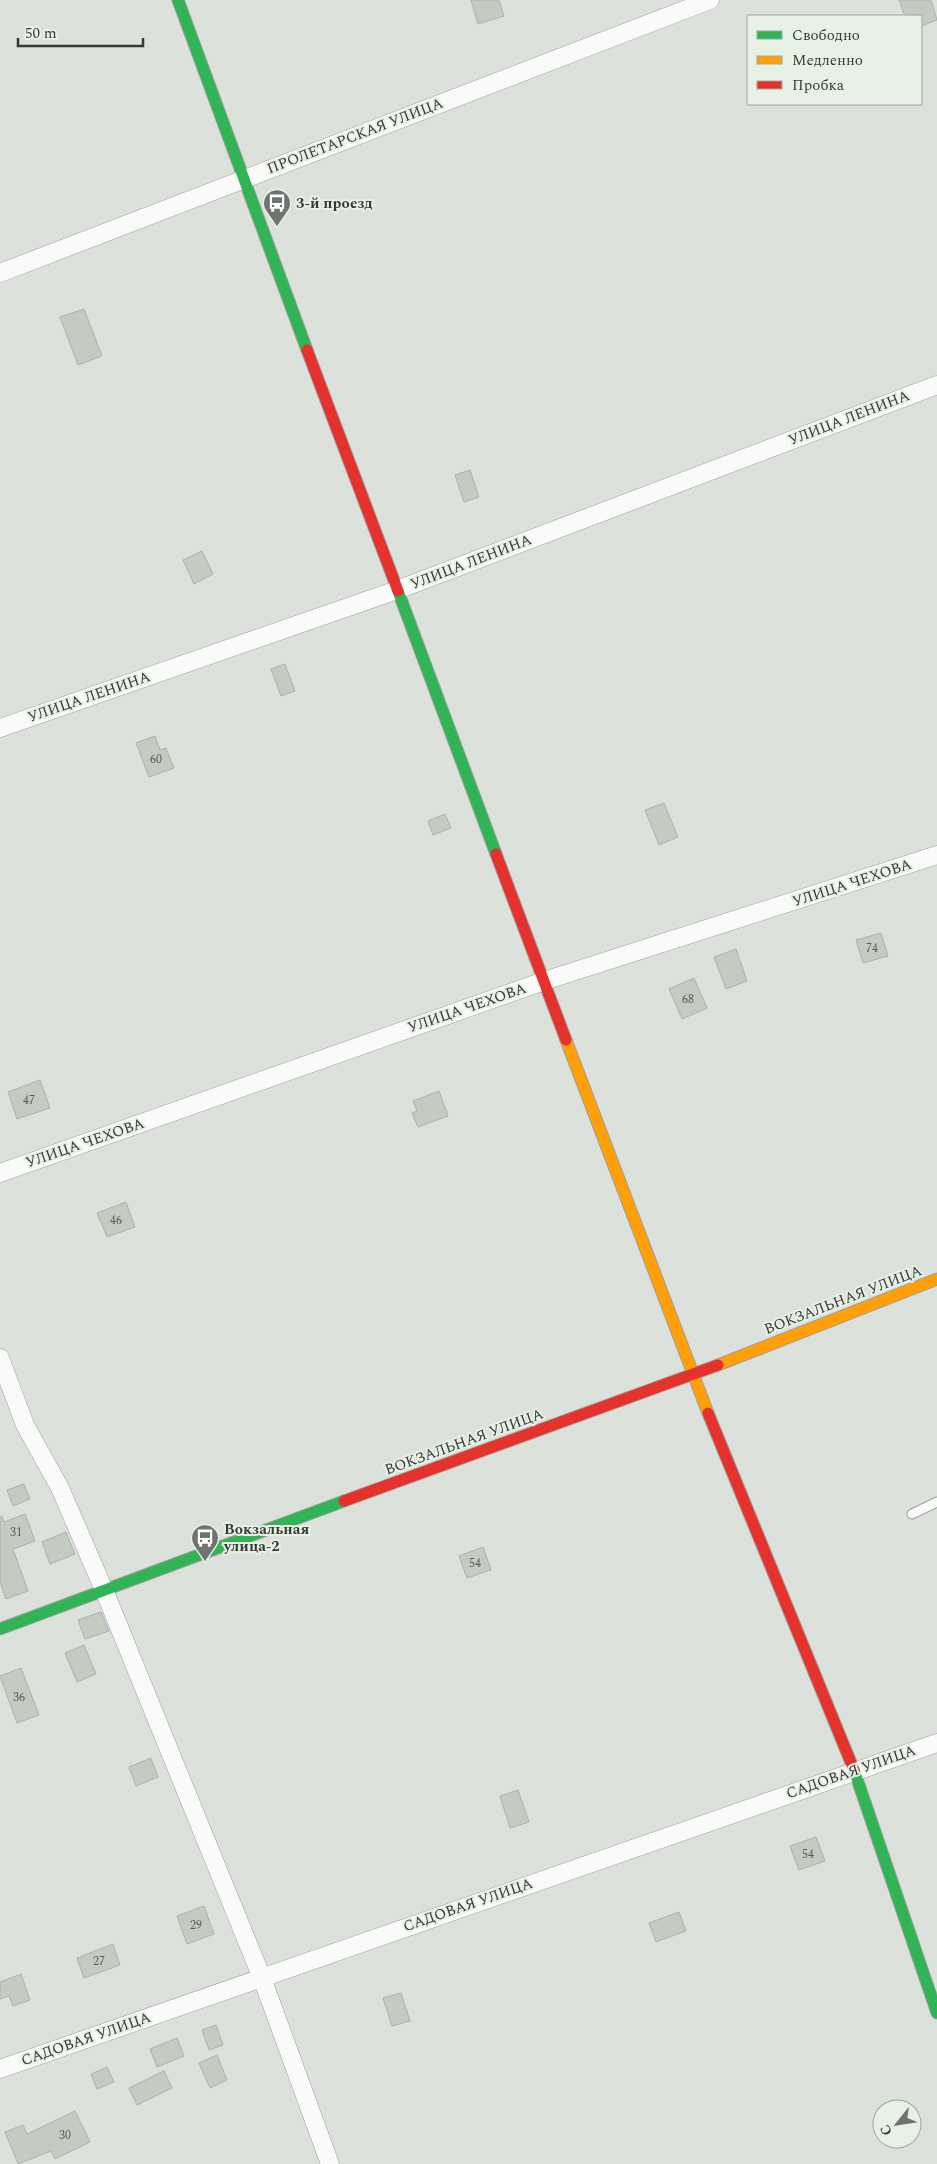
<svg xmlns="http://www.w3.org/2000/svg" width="937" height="2164" font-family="Spectral,serif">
  <rect width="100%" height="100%" fill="#dce1db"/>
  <g fill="#c4ccc2" stroke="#aeb2ad">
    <path d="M471 0H499L504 16 478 24Z"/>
    <path d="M899 0H931L937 20 921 26V16H905Z"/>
    <path d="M84 309 102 356 78 365 60 317Z"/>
    <path d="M470 470 479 497 464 502 455 475Z"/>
    <path d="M202 551 213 574 194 584 183 560Z"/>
    <path d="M285 664 295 691 281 696 271 669Z"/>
    <path d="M155 736 160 750 166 748 174 768 149 777 136 743Z"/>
    <path d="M664 803 678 837 659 845 645 810Z"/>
    <path d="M445 814 451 828 433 835 428 821Z"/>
    <path d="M881 933 888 956 863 963 856 940Z"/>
    <path d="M736 949 747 981 726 989 714 957Z"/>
    <path d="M694 978 707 1008 682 1019 669 989Z"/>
    <path d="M40 1080 50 1108 17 1119 8 1092Z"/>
    <path d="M439 1091 448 1116 418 1127 412 1113 417 1111 413 1101Z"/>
    <path d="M126 1202 135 1227 107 1237 97 1213Z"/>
    <path d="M24 1484 30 1499 13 1506 7 1490Z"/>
    <path d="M25 1514 35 1541 13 1549 28 1591 6 1599 0 1582V1517L2 1516 4 1522Z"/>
    <path d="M66 1532 75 1554 50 1564 42 1542Z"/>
    <path d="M483 1547 491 1570 467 1578 459 1556Z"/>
    <path d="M101 1612 109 1631 85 1639 78 1620Z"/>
    <path d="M84 1645 96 1674 77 1682 65 1653Z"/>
    <path d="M21 1668 39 1715 17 1723 0 1676Z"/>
    <path d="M151 1758 158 1777 136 1786 129 1767Z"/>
    <path d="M518 1790 529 1822 510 1828 500 1796Z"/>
    <path d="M816 1837 825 1861 799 1870 790 1846Z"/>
    <path d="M204 1906 214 1934 187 1944 177 1916Z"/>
    <path d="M679 1912 686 1931 656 1942 649 1923Z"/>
    <path d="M113 1944 120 1965 84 1978 77 1958Z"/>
    <path d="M21 1974 30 2000 13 2006 9 1996 0 1999V1982Z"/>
    <path d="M401 1993 410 2021 392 2026 383 1998Z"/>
    <path d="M216 2025 223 2045 209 2050 202 2030Z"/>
    <path d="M177 2038 184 2056 157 2067 150 2049Z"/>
    <path d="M217 2055 227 2080 210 2088 199 2063Z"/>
    <path d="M107 2067 114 2082 97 2089 91 2074Z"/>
    <path d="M164 2071 172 2088 137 2105 129 2088Z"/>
    <path d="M75 2111 90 2142 55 2159 51 2151 18 2164 5 2132 23 2125 27 2134Z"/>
  </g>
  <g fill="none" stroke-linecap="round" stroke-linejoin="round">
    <g stroke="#9ca09b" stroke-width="11">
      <path id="lane" d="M912 1514 937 1502"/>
    </g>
    <g stroke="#9ca09b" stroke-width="19">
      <g id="street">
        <path d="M0 273 710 0"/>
        <path d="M0 728 397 590 937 385"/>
        <path d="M0 1173 544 981 937 855"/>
        <path d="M0 1358 25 1425 60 1488 104 1590 262 1978 330 2164"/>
        <path d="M0 2069 937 1743"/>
      </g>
    </g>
    <g stroke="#9ca09b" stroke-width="13">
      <g id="fast">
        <path d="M178 0 307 350"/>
        <path d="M398 591 496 854"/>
        <path d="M0 1629 344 1501"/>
        <path d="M854 1770 937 2013"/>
      </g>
    </g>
    <g stroke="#9ca09b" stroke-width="13">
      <g id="slow">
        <path d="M566 1040 708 1413"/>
        <path d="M718 1365 937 1279"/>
      </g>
    </g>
    <g stroke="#9ca09b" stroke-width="13">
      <g id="jam">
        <path d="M307 350 398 591"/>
        <path d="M496 854 566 1040"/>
        <path d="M708 1413 854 1770"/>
        <path d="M344 1501 718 1365"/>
      </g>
    </g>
    <use href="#lane" stroke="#fafafa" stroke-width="9"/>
    <use href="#street" stroke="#fafafa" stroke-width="18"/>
    <use href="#fast" stroke="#30b455" stroke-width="11"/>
    <use href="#slow" stroke="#ff9f0a" stroke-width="11"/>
    <use href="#jam" stroke="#e5322d" stroke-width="11"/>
  </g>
  <defs>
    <g id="bus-pin" transform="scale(1.4375)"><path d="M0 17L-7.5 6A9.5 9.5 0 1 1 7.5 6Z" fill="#707470" stroke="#e7f1e5"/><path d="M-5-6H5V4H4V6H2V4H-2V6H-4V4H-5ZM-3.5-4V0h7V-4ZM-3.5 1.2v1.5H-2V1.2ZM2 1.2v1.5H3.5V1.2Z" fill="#fff"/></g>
  </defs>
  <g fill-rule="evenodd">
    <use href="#bus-pin" x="277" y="203"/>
    <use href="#bus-pin" x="205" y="1538"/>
  </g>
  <g text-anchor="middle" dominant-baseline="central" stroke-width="4" stroke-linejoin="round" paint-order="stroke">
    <g font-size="12" fill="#5a5e59">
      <text x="156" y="759">60</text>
      <text x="872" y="948">74</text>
      <text x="688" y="999">68</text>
      <text x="29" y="1100">47</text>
      <text x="116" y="1220">46</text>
      <text x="16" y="1532">31</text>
      <text x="475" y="1563">54</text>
      <text x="19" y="1697">36</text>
      <text x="808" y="1854">54</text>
      <text x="196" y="1925">29</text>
      <text x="99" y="1961">27</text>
      <text x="65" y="2135">30</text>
    </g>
    <g font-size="15" fill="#363a36" stroke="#e7f1e5">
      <text transform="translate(355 136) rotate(-21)">ПРОЛЕТАРСКАЯ УЛИЦА</text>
      <text transform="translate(849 418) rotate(-21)">УЛИЦА ЛЕНИНА</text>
      <text transform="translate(471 562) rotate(-21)">УЛИЦА ЛЕНИНА</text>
      <text transform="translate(89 697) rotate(-19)">УЛИЦА ЛЕНИНА</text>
      <text transform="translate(852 883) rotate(-18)">УЛИЦА ЧЕХОВА</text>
      <text transform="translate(467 1008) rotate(-19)">УЛИЦА ЧЕХОВА</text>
      <text transform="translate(85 1143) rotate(-19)">УЛИЦА ЧЕХОВА</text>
      <text transform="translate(843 1300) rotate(-21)">ВОКЗАЛЬНАЯ УЛИЦА</text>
      <text transform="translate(464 1442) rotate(-20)">ВОКЗАЛЬНАЯ УЛИЦА</text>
      <text transform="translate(851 1772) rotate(-19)">САДОВАЯ УЛИЦА</text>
      <text transform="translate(468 1905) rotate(-19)">САДОВАЯ УЛИЦА</text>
      <text transform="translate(86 2039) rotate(-19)">САДОВАЯ УЛИЦА</text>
    </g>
    <g font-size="15" font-weight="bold" fill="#363a36" stroke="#e7f1e5" text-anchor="start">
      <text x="296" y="203">3-й проезд</text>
      <text x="224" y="1529">Вокзальная<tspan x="224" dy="17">улица-2</tspan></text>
    </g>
  </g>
  <rect x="747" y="15" width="175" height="90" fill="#e7f1e5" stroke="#a0a89f"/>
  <rect x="757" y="31" width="25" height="8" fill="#30b455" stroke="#a0a89f"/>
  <text x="792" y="40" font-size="15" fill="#363a36">Свободно</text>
  <rect x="757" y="56" width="25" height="8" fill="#ff9f0a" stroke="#a0a89f"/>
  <text x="792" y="65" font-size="15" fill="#363a36">Медленно</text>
  <rect x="757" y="81" width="25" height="8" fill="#e5322d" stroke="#a0a89f"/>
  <text x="792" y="90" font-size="15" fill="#363a36">Пробка</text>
  <g transform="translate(897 2124) rotate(240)"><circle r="24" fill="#e7f1e5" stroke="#a0a89f"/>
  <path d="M0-4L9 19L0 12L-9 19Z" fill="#707470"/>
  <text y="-8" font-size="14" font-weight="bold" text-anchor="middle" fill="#363a36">С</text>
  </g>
  <path d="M18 38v8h125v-8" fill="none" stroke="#363a36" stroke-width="2.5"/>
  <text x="25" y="38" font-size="15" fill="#363a36" stroke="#e7f1e5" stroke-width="4" paint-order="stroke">50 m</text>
</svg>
